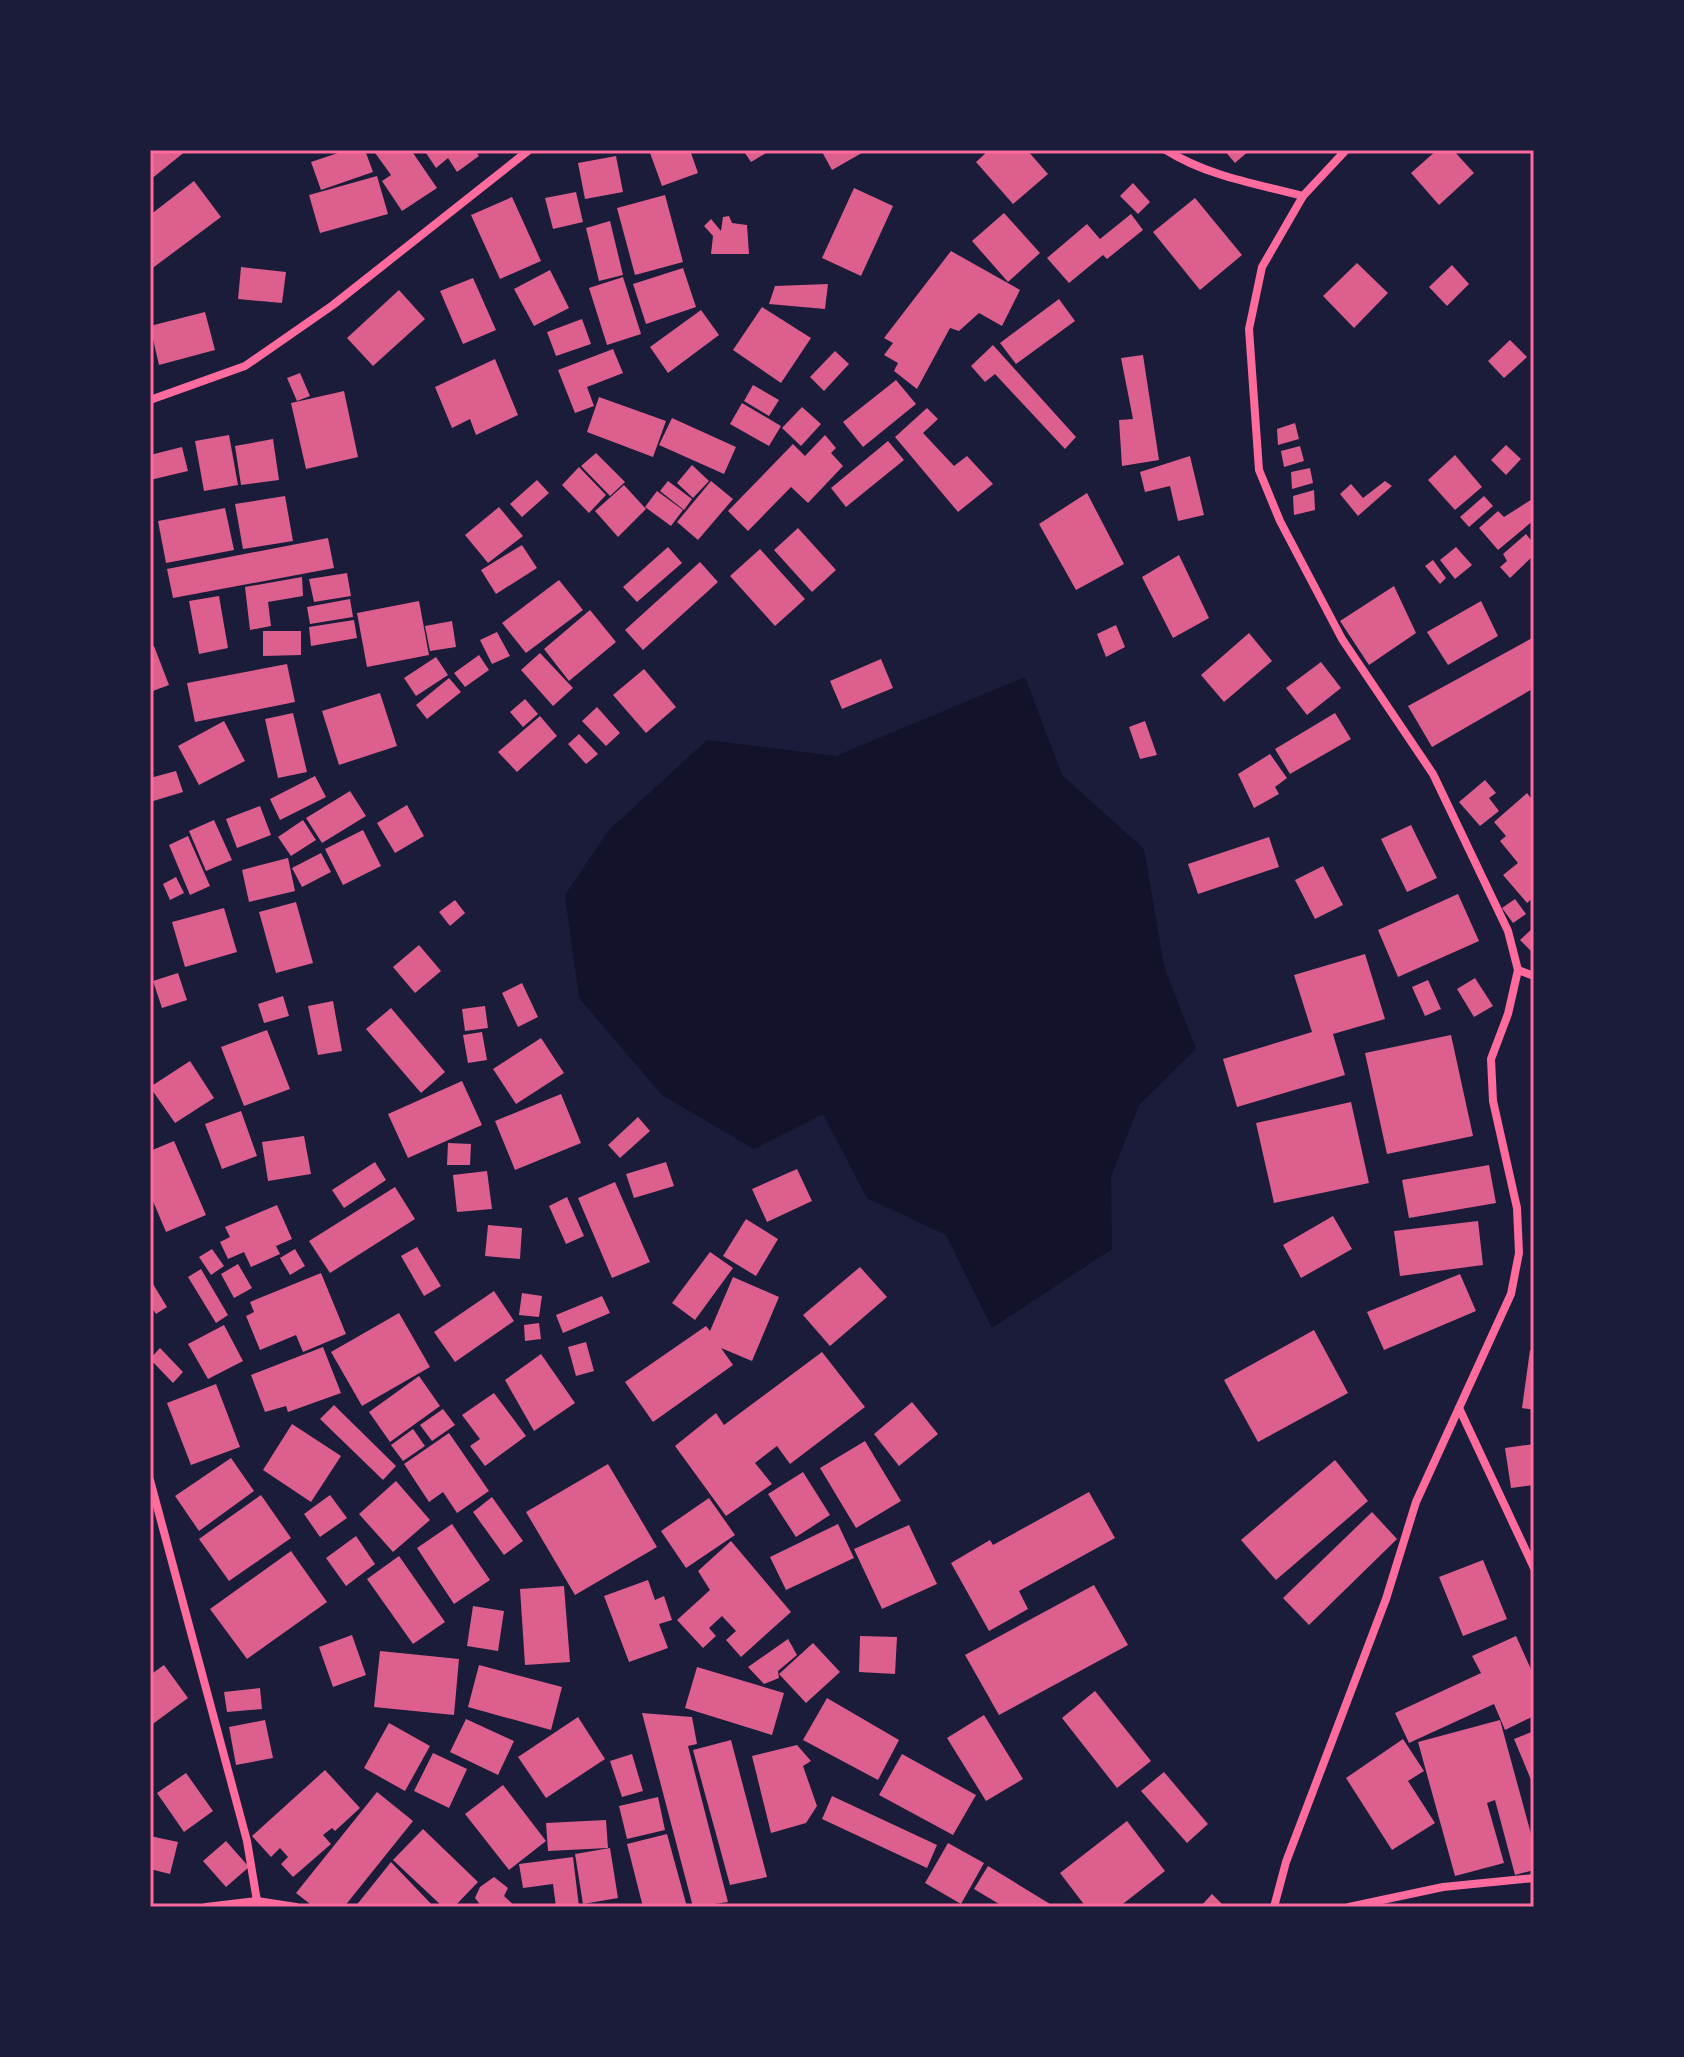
<svg xmlns="http://www.w3.org/2000/svg" width="1684" height="2057" font-family="'DejaVu Sans',sans-serif">
  <rect width="100%" height="100%" fill="#1b1b3a"/>
  <path fill="#12122b" d="M1025 677 1062 775 1144 849 1164 966 1196 1049 1139 1105 1111 1177 1112 1249 992 1328 946 1235 867 1198 823 1114 754 1149 662 1095 579 998 565 895 608 831 707 740 836 756Z"/>
  <g fill="#dd5f8e">
    <path d="M150 150H187L150 180Z"/>
    <path d="M347 150H365L373 172 321 190 311 162Z"/>
    <path d="M373 150H411L437 188 402 211 382 181 391 175Z"/>
    <path d="M424 150H475L479 156 457 172 448 158 436 168Z"/>
    <path d="M649 150H690L698 173 662 186Z"/>
    <path d="M743 150H771L751 162Z"/>
    <path d="M821 150H867L832 170Z"/>
    <path d="M989 150H1027L1048 174 1013 204 976 162Z"/>
    <path d="M1224 150H1250L1235 163Z"/>
    <path d="M1437 150H1453L1474 173 1439 205 1411 173Z"/>
    <path d="M616 156 623 192 585 199 578 163Z"/>
    <path d="M377 176 388 214 320 233 309 195Z"/>
    <path d="M194 181 221 217 150 270V215Z"/>
    <path d="M1133 183 1150 202 1138 214 1120 196Z"/>
    <path d="M854 188 893 206 861 276 822 258Z"/>
    <path d="M576 192 583 222 553 229 545 198Z"/>
    <path d="M665 195 683 262 635 275 617 208Z"/>
    <path d="M512 197 541 261 500 279 471 215Z"/>
    <path d="M1195 198 1242 255 1200 290 1153 232Z"/>
    <path d="M1004 213 1040 253 1008 282 972 241Z"/>
    <path d="M1131 214 1143 230 1107 259 1103 255 1069 283 1047 258 1087 224 1100 239Z"/>
    <path d="M729 216 732 223 747 225 749 254H711L713 236 704 226 711 219 721 231 723 217Z"/>
    <path d="M610 221 623 275 599 281 586 228Z"/>
    <path d="M951 251 1020 290 1002 326 979 313 959 331 950 328 917 389 894 371 898 363 884 355 893 343 884 338Z"/>
    <path d="M1357 263 1388 293 1354 328 1323 296Z"/>
    <path d="M1452 265 1469 284 1447 306 1429 287Z"/>
    <path d="M241 267 286 272 282 303 238 299Z"/>
    <path d="M683 268 696 307 646 324 633 284Z"/>
    <path d="M550 270 569 308 534 326 514 289Z"/>
    <path d="M623 277 641 334 607 345 589 288Z"/>
    <path d="M473 278 496 330 463 344 440 291Z"/>
    <path d="M828 284 825 309 769 304 775 286Z"/>
    <path d="M399 290 425 319 373 366 347 338Z"/>
    <path d="M1059 299 1075 321 1016 364 1000 343Z"/>
    <path d="M762 307 811 338 781 383 733 350Z"/>
    <path d="M701 310 719 335 668 373 650 347Z"/>
    <path d="M205 312 215 350 159 365 150 326Z"/>
    <path d="M582 319 591 344 556 356 547 332Z"/>
    <path d="M1510 340 1527 357 1504 378 1488 361Z"/>
    <path d="M993 345 1076 437 1065 449 995 374 985 382 971 366Z"/>
    <path d="M613 349 623 373 587 387 594 406 575 413 558 370Z"/>
    <path d="M835 351 849 364 824 391 810 377Z"/>
    <path d="M1143 355 1159 460 1122 466 1119 420 1133 419 1121 358Z"/>
    <path d="M495 359 518 415 476 435 470 419 452 428 435 387Z"/>
    <path d="M300 373 310 396 297 401 287 378Z"/>
    <path d="M896 380 916 404 863 447 843 422Z"/>
    <path d="M753 385 779 400 769 416 744 401Z"/>
    <path d="M344 391 358 457 306 469 291 403Z"/>
    <path d="M599 397 666 421 653 457 587 432Z"/>
    <path d="M742 403 781 426 769 446 730 424Z"/>
    <path d="M802 407 821 424 801 446 782 428Z"/>
    <path d="M927 408 938 419 923 433 954 466 967 456 993 484 958 512 895 437Z"/>
    <path d="M672 418 736 447 724 474 659 445Z"/>
    <path d="M1295 423 1299 439 1278 445 1277 429Z"/>
    <path d="M229 435 238 485 204 491 195 441Z"/>
    <path d="M825 435 836 448 831 453 843 466 808 503 791 487 748 531 728 511 793 444 805 456Z"/>
    <path d="M273 439 279 480 241 485 235 446Z"/>
    <path d="M888 441 904 460 846 507 831 488Z"/>
    <path d="M1506 445 1521 459 1506 475 1491 460Z"/>
    <path d="M1300 446 1304 461 1284 467 1281 451Z"/>
    <path d="M182 447 188 471 150 480V455Z"/>
    <path d="M596 453 625 482 610 496 581 466Z"/>
    <path d="M1455 455 1482 487 1455 510 1428 480Z"/>
    <path d="M1190 456 1204 515 1178 521 1170 486 1145 492 1140 472Z"/>
    <path d="M692 465 709 481 693 498 677 483Z"/>
    <path d="M579 467 606 495 589 513 562 485Z"/>
    <path d="M1310 468 1313 483 1292 489 1291 472Z"/>
    <path d="M537 480 549 493 522 517 510 504Z"/>
    <path d="M668 481 692 499 684 510 660 491Z"/>
    <path d="M711 481 733 499 698 540 677 522Z"/>
    <path d="M1385 481 1392 486 1358 516 1340 494 1351 484 1363 498Z"/>
    <path d="M624 485 646 509 618 537 595 511Z"/>
    <path d="M1314 490 1315 510 1294 515 1293 496Z"/>
    <path d="M657 491 683 510 671 526 645 507Z"/>
    <path d="M1087 493 1124 564 1076 590 1039 524Z"/>
    <path d="M285 496 293 541 243 549 235 504Z"/>
    <path d="M1484 496 1493 506 1469 527 1460 517Z"/>
    <path d="M1534 498V520L1498 550 1479 528 1498 511 1504 517Z"/>
    <path d="M499 507 523 536 488 563 465 535Z"/>
    <path d="M225 508 234 550 166 563 158 521Z"/>
    <path d="M798 528 836 570 812 592 774 550Z"/>
    <path d="M1526 534 1534 544V555L1510 578 1500 567 1507 561 1503 554Z"/>
    <path d="M328 538 334 568 173 598 167 569Z"/>
    <path d="M522 545 537 568 496 594 481 570Z"/>
    <path d="M668 547 682 563 637 602 623 587Z"/>
    <path d="M1456 547 1472 565 1455 579 1440 560Z"/>
    <path d="M760 549 805 599 775 626 730 576Z"/>
    <path d="M1179 555 1209 618 1173 638 1142 577Z"/>
    <path d="M1433 560 1446 578 1440 584 1425 566Z"/>
    <path d="M700 562 718 582 643 650 625 630Z"/>
    <path d="M347 573 351 596 314 602 309 579Z"/>
    <path d="M302 577 303 596 268 602 271 626 250 630 245 587Z"/>
    <path d="M559 580 583 610 526 653 502 623Z"/>
    <path d="M1394 586 1416 633 1369 665 1340 621Z"/>
    <path d="M219 596 228 648 199 654 189 601Z"/>
    <path d="M350 599 353 617 310 624 307 607Z"/>
    <path d="M419 601 429 655 367 667 357 613Z"/>
    <path d="M1481 601 1498 636 1448 665 1427 632Z"/>
    <path d="M590 610 616 642 569 681 544 649Z"/>
    <path d="M354 620 357 638 311 646 309 627Z"/>
    <path d="M452 621 456 647 430 651 425 626Z"/>
    <path d="M1116 625 1125 647 1106 657 1097 634Z"/>
    <path d="M263 631H301V655L263 656Z"/>
    <path d="M497 632 510 656 492 664 480 640Z"/>
    <path d="M1249 633 1272 661 1224 702 1201 675Z"/>
    <path d="M1534 637V688L1432 747 1408 706Z"/>
    <path d="M154 646 169 685 150 692V647Z"/>
    <path d="M540 653 573 688 553 706 521 670Z"/>
    <path d="M479 655 489 670 465 687 454 673Z"/>
    <path d="M436 657 448 675 416 696 404 678Z"/>
    <path d="M881 659 893 688 842 709 830 681Z"/>
    <path d="M1321 662 1341 688 1307 715 1286 688Z"/>
    <path d="M287 664 295 702 195 722 187 683Z"/>
    <path d="M644 669 676 707 646 733 613 695Z"/>
    <path d="M449 678 461 692 427 719 416 705Z"/>
    <path d="M380 693 397 746 339 765 322 711Z"/>
    <path d="M525 699 538 714 523 727 510 712Z"/>
    <path d="M597 707 620 733 606 746 582 721Z"/>
    <path d="M293 713 307 772 278 778 265 719Z"/>
    <path d="M1335 713 1351 739 1290 774 1275 749Z"/>
    <path d="M540 716 557 736 517 772 498 752Z"/>
    <path d="M224 721 245 761 199 785 178 746Z"/>
    <path d="M1145 721 1157 755 1140 759 1129 727Z"/>
    <path d="M579 734 598 754 586 764 568 744Z"/>
    <path d="M1270 754 1287 778 1275 787 1279 794 1254 808 1238 774Z"/>
    <path d="M176 771 183 792 150 802V778Z"/>
    <path d="M315 776 326 797 280 820 270 799Z"/>
    <path d="M1485 780 1496 793 1489 798 1499 811 1480 826 1459 802Z"/>
    <path d="M350 791 366 816 322 843 306 818Z"/>
    <path d="M1527 793 1534 802V897L1527 903 1503 875 1518 863 1500 841 1506 836 1494 822Z"/>
    <path d="M407 805 424 836 395 853 377 823Z"/>
    <path d="M260 806 271 835 237 848 226 819Z"/>
    <path d="M214 820 232 860 206 871 189 831Z"/>
    <path d="M303 820 316 840 291 856 278 837Z"/>
    <path d="M1411 825 1437 878 1407 892 1381 839Z"/>
    <path d="M363 830 381 866 343 885 325 849Z"/>
    <path d="M188 836 210 886 190 895 169 845Z"/>
    <path d="M1269 837 1279 867 1198 894 1188 864Z"/>
    <path d="M321 853 331 872 302 887 292 868Z"/>
    <path d="M288 858 295 891 249 902 242 870Z"/>
    <path d="M1323 866 1343 905 1315 919 1295 880Z"/>
    <path d="M176 877 184 893 170 900 163 884Z"/>
    <path d="M1458 894 1479 941 1398 977 1378 930Z"/>
    <path d="M1515 899 1526 914 1513 923 1502 908Z"/>
    <path d="M455 900 465 913 450 926 439 912Z"/>
    <path d="M296 902 313 963 276 973 259 912Z"/>
    <path d="M224 908 237 952 185 967 172 922Z"/>
    <path d="M1534 927V954L1520 940Z"/>
    <path d="M419 945 441 971 415 993 393 967Z"/>
    <path d="M1365 954 1385 1019 1333 1034 1345 1075 1237 1107 1223 1059 1312 1032 1294 975Z"/>
    <path d="M178 973 187 1000 162 1008 153 981Z"/>
    <path d="M1475 978 1493 1006 1474 1017 1457 989Z"/>
    <path d="M1428 980 1441 1009 1425 1016 1412 987Z"/>
    <path d="M522 983 538 1017 518 1027 502 993Z"/>
    <path d="M283 996 289 1016 264 1023 258 1004Z"/>
    <path d="M333 1001 342 1051 318 1055 308 1006Z"/>
    <path d="M485 1006 488 1028 465 1031 462 1009Z"/>
    <path d="M391 1008 445 1072 421 1093 366 1029Z"/>
    <path d="M267 1030 290 1089 244 1106 221 1047Z"/>
    <path d="M482 1032 487 1060 468 1063 463 1035Z"/>
    <path d="M1451 1035 1473 1136 1387 1154 1365 1053Z"/>
    <path d="M541 1038 564 1073 516 1104 493 1069Z"/>
    <path d="M190 1061 214 1098 175 1123 150 1087Z"/>
    <path d="M462 1081 482 1125 408 1158 388 1114Z"/>
    <path d="M561 1094 581 1143 515 1170 495 1121Z"/>
    <path d="M1351 1102 1369 1183 1274 1203 1256 1123Z"/>
    <path d="M241 1111 257 1156 222 1169 205 1124Z"/>
    <path d="M638 1117 650 1131 620 1158 608 1145Z"/>
    <path d="M304 1136 311 1174 268 1181 262 1142Z"/>
    <path d="M174 1141 206 1215 166 1232 150 1194V1151Z"/>
    <path d="M448 1143 471 1144 470 1165H447Z"/>
    <path d="M375 1162 386 1180 344 1208 332 1190Z"/>
    <path d="M666 1162 674 1186 634 1198 626 1174Z"/>
    <path d="M1489 1165 1496 1203 1409 1218 1402 1180Z"/>
    <path d="M797 1169 812 1201 767 1222 752 1189Z"/>
    <path d="M487 1171 492 1209 457 1212 453 1175Z"/>
    <path d="M615 1182 650 1262 612 1278 578 1198Z"/>
    <path d="M395 1187 415 1219 330 1273 309 1241Z"/>
    <path d="M567 1197 584 1236 566 1244 549 1206Z"/>
    <path d="M277 1205 292 1239 276 1246 280 1254 251 1267 244 1252 228 1259 220 1242 230 1237 225 1227Z"/>
    <path d="M1333 1216 1352 1249 1301 1278 1283 1245Z"/>
    <path d="M746 1219 778 1239 756 1276 723 1256Z"/>
    <path d="M1478 1221 1483 1265 1400 1276 1394 1231Z"/>
    <path d="M488 1225 522 1228 520 1259 485 1256Z"/>
    <path d="M417 1247 441 1286 424 1296 401 1256Z"/>
    <path d="M212 1249 224 1266 211 1275 199 1257Z"/>
    <path d="M295 1249 305 1266 290 1275 280 1258Z"/>
    <path d="M710 1252 733 1268 695 1320 672 1303Z"/>
    <path d="M238 1264 252 1288 234 1298 221 1274Z"/>
    <path d="M860 1267 887 1297 830 1346 803 1315Z"/>
    <path d="M201 1269 228 1315 216 1323 188 1277Z"/>
    <path d="M321 1273 346 1334 303 1352 296 1335 260 1350 246 1316 254 1312 250 1302Z"/>
    <path d="M1460 1274 1476 1311 1384 1350 1367 1312Z"/>
    <path d="M733 1277 779 1297 752 1361 721 1348 733 1365 653 1422 625 1382 706 1326 710 1331Z"/>
    <path d="M153 1284 167 1307 156 1314 150 1305Z"/>
    <path d="M494 1291 514 1321 455 1362 434 1332Z"/>
    <path d="M522 1293 542 1296 539 1317 519 1315Z"/>
    <path d="M602 1296 610 1313 563 1333 556 1315Z"/>
    <path d="M399 1313 430 1367 362 1406 331 1352Z"/>
    <path d="M539 1323 541 1339 525 1341 524 1325Z"/>
    <path d="M224 1325 243 1361 208 1379 188 1344Z"/>
    <path d="M1314 1330 1348 1393 1258 1442 1224 1380Z"/>
    <path d="M586 1342 594 1371 576 1376 568 1347Z"/>
    <path d="M323 1347 341 1393 288 1412 286 1406 265 1412 251 1375Z"/>
    <path d="M160 1348 183 1372 173 1383 150 1359Z"/>
    <path d="M1530 1350 1534 1351V1410L1522 1408Z"/>
    <path d="M822 1352 865 1407 790 1464 777 1446 755 1463 772 1484 726 1516 675 1446 716 1413 724 1425Z"/>
    <path d="M541 1354 575 1403 534 1431 505 1380Z"/>
    <path d="M419 1376 440 1406 390 1442 369 1412Z"/>
    <path d="M216 1384 240 1447 191 1465 167 1403Z"/>
    <path d="M494 1393 526 1436 485 1466 470 1446 480 1439 462 1415Z"/>
    <path d="M912 1402 938 1434 899 1466 874 1434Z"/>
    <path d="M334 1405 396 1466 383 1480 320 1419Z"/>
    <path d="M443 1409 455 1425 432 1441 420 1425Z"/>
    <path d="M292 1424 341 1456 311 1502 263 1470Z"/>
    <path d="M413 1429 425 1446 403 1461 391 1445Z"/>
    <path d="M449 1433 489 1491 457 1513 443 1492 429 1502 404 1464Z"/>
    <path d="M865 1441 901 1501 856 1528 820 1468Z"/>
    <path d="M1534 1444V1485L1511 1488 1505 1448Z"/>
    <path d="M231 1458 254 1491 199 1531 175 1496Z"/>
    <path d="M1335 1460 1368 1501 1276 1580 1241 1540Z"/>
    <path d="M608 1464 657 1547 575 1595 526 1512Z"/>
    <path d="M803 1472 830 1515 796 1537 768 1494Z"/>
    <path d="M396 1481 430 1520 393 1552 359 1514Z"/>
    <path d="M1089 1492 1115 1538 1019 1591 1028 1609 989 1631 951 1563 990 1540 993 1545Z"/>
    <path d="M261 1495 291 1538 229 1581 199 1539Z"/>
    <path d="M330 1495 347 1518 320 1537 304 1514Z"/>
    <path d="M492 1497 523 1541 504 1555 473 1512Z"/>
    <path d="M709 1498 735 1535 686 1568 661 1531Z"/>
    <path d="M1372 1512 1397 1539 1309 1625 1283 1598Z"/>
    <path d="M452 1524 490 1580 454 1604 417 1548Z"/>
    <path d="M838 1524 854 1558 786 1590 770 1557Z"/>
    <path d="M909 1525 937 1584 882 1609 854 1549Z"/>
    <path d="M356 1536 375 1564 346 1586 326 1558Z"/>
    <path d="M731 1541 791 1612 741 1657 726 1640 736 1631 722 1616 709 1628 716 1636 703 1648 677 1620 710 1590 698 1571Z"/>
    <path d="M291 1551 327 1602 247 1659 210 1609Z"/>
    <path d="M399 1556 445 1622 413 1644 367 1579Z"/>
    <path d="M1483 1560 1507 1619 1463 1636 1439 1577Z"/>
    <path d="M648 1580 655 1600 664 1596 672 1620 659 1624 668 1648 629 1662 604 1596Z"/>
    <path d="M1094 1585 1128 1645 999 1715 965 1655Z"/>
    <path d="M564 1586 570 1662 525 1665 520 1589Z"/>
    <path d="M473 1606 504 1611 498 1651 467 1646Z"/>
    <path d="M352 1635 366 1675 333 1687 319 1647Z"/>
    <path d="M860 1636 897 1637 895 1674 859 1672Z"/>
    <path d="M1516 1636 1534 1676V1716L1505 1730 1494 1704 1409 1743 1395 1713 1481 1673 1472 1656Z"/>
    <path d="M788 1639 797 1655 778 1671 779 1678 764 1684 748 1667Z"/>
    <path d="M813 1643 840 1672 806 1703 779 1674Z"/>
    <path d="M380 1651 459 1659 454 1715 374 1707Z"/>
    <path d="M164 1665 188 1698 150 1726V1675Z"/>
    <path d="M479 1665 562 1687 551 1730 468 1707Z"/>
    <path d="M697 1667 784 1693 772 1735 685 1708Z"/>
    <path d="M260 1688 262 1709 227 1712 224 1692Z"/>
    <path d="M1095 1691 1151 1761 1117 1788 1062 1718Z"/>
    <path d="M827 1698 899 1740 878 1780 803 1740Z"/>
    <path d="M642 1713 692 1717 697 1744 688 1746 728 1902 693 1907Z"/>
    <path d="M984 1715 1023 1779 986 1801 947 1738Z"/>
    <path d="M578 1717 605 1759 546 1798 518 1757Z"/>
    <path d="M466 1719 514 1741 498 1775 450 1752Z"/>
    <path d="M265 1720 273 1758 236 1765 229 1727Z"/>
    <path d="M1500 1720 1534 1845V1870L1515 1875 1495 1800 1487 1803 1504 1863 1455 1876 1418 1742Z"/>
    <path d="M389 1723 430 1746 405 1791 364 1768Z"/>
    <path d="M1534 1731V1787L1514 1739Z"/>
    <path d="M1403 1739 1424 1771 1408 1781 1435 1823 1392 1850 1346 1778Z"/>
    <path d="M731 1740 767 1877 730 1885 693 1750Z"/>
    <path d="M797 1745 811 1761 803 1766 817 1806 806 1823 771 1833 752 1756Z"/>
    <path d="M433 1753 467 1769 449 1808 414 1791Z"/>
    <path d="M632 1754 643 1791 622 1797 610 1761Z"/>
    <path d="M902 1754 976 1795 953 1835 879 1795Z"/>
    <path d="M325 1770 360 1808 335 1831 332 1828 323 1835 331 1844 293 1877 281 1864 288 1857 280 1848 271 1857 252 1836Z"/>
    <path d="M1164 1772 1208 1824 1187 1843 1141 1791Z"/>
    <path d="M186 1773 213 1811 184 1832 157 1793Z"/>
    <path d="M503 1785 546 1841 509 1870 465 1814Z"/>
    <path d="M377 1792 413 1821 344 1907H314L296 1893Z"/>
    <path d="M832 1796 937 1845 927 1868 822 1819Z"/>
    <path d="M658 1797 665 1830 627 1839 619 1806Z"/>
    <path d="M606 1820 608 1848 548 1851 546 1823Z"/>
    <path d="M1127 1821 1165 1871 1119 1907H1086L1060 1873Z"/>
    <path d="M423 1829 478 1882 454 1907H443L393 1860Z"/>
    <path d="M667 1834 687 1907H643L627 1844Z"/>
    <path d="M150 1836 178 1842 170 1874 150 1869Z"/>
    <path d="M226 1841 249 1867 226 1887 203 1861Z"/>
    <path d="M948 1843 984 1863 961 1904 925 1883Z"/>
    <path d="M610 1848 618 1898 583 1904 575 1854Z"/>
    <path d="M573 1857 579 1907H556L553 1884 523 1888 519 1864Z"/>
    <path d="M391 1862 434 1907H355Z"/>
    <path d="M988 1866 1055 1907H1004L974 1889Z"/>
    <path d="M494 1877 508 1888 504 1896 516 1907H482L475 1898 480 1887Z"/>
    <path d="M1212 1894 1225 1907H1200Z"/>
  </g>
  <g fill="none" stroke-linecap="round" stroke-linejoin="round">
    <g stroke="#ff6b9d" stroke-width="8">
      <path d="M1166 150C1207 176 1257 184 1303 196"/>
      <path d="M150 400 245 366 333 305 529 150"/>
      <path d="M1518 970 1534 976"/>
      <path d="M1459 1408 1534 1568"/>
      <path d="M150 1480 247 1841 257 1901"/>
      <path d="M206 1907 257 1901 296 1907"/>
      <path d="M1274 1907 1286 1862 1386 1599 1416 1502 1511 1294 1519 1253 1517 1208 1493 1101 1491 1059 1508 1014 1518 970 1508 931 1433 774 1342 639 1280 521 1259 470 1249 329 1262 267 1303 196 1346 150"/>
      <path d="M1349 1907 1443 1887 1534 1878"/>
    </g>
  </g>
  <rect width="1684" height="2057" fill="none" stroke="#1b1b3a" stroke-width="304"/>
  <rect x="152" y="152" width="1380" height="1753" fill="none" stroke="#ff6b9d" stroke-width="3"/>
</svg>
